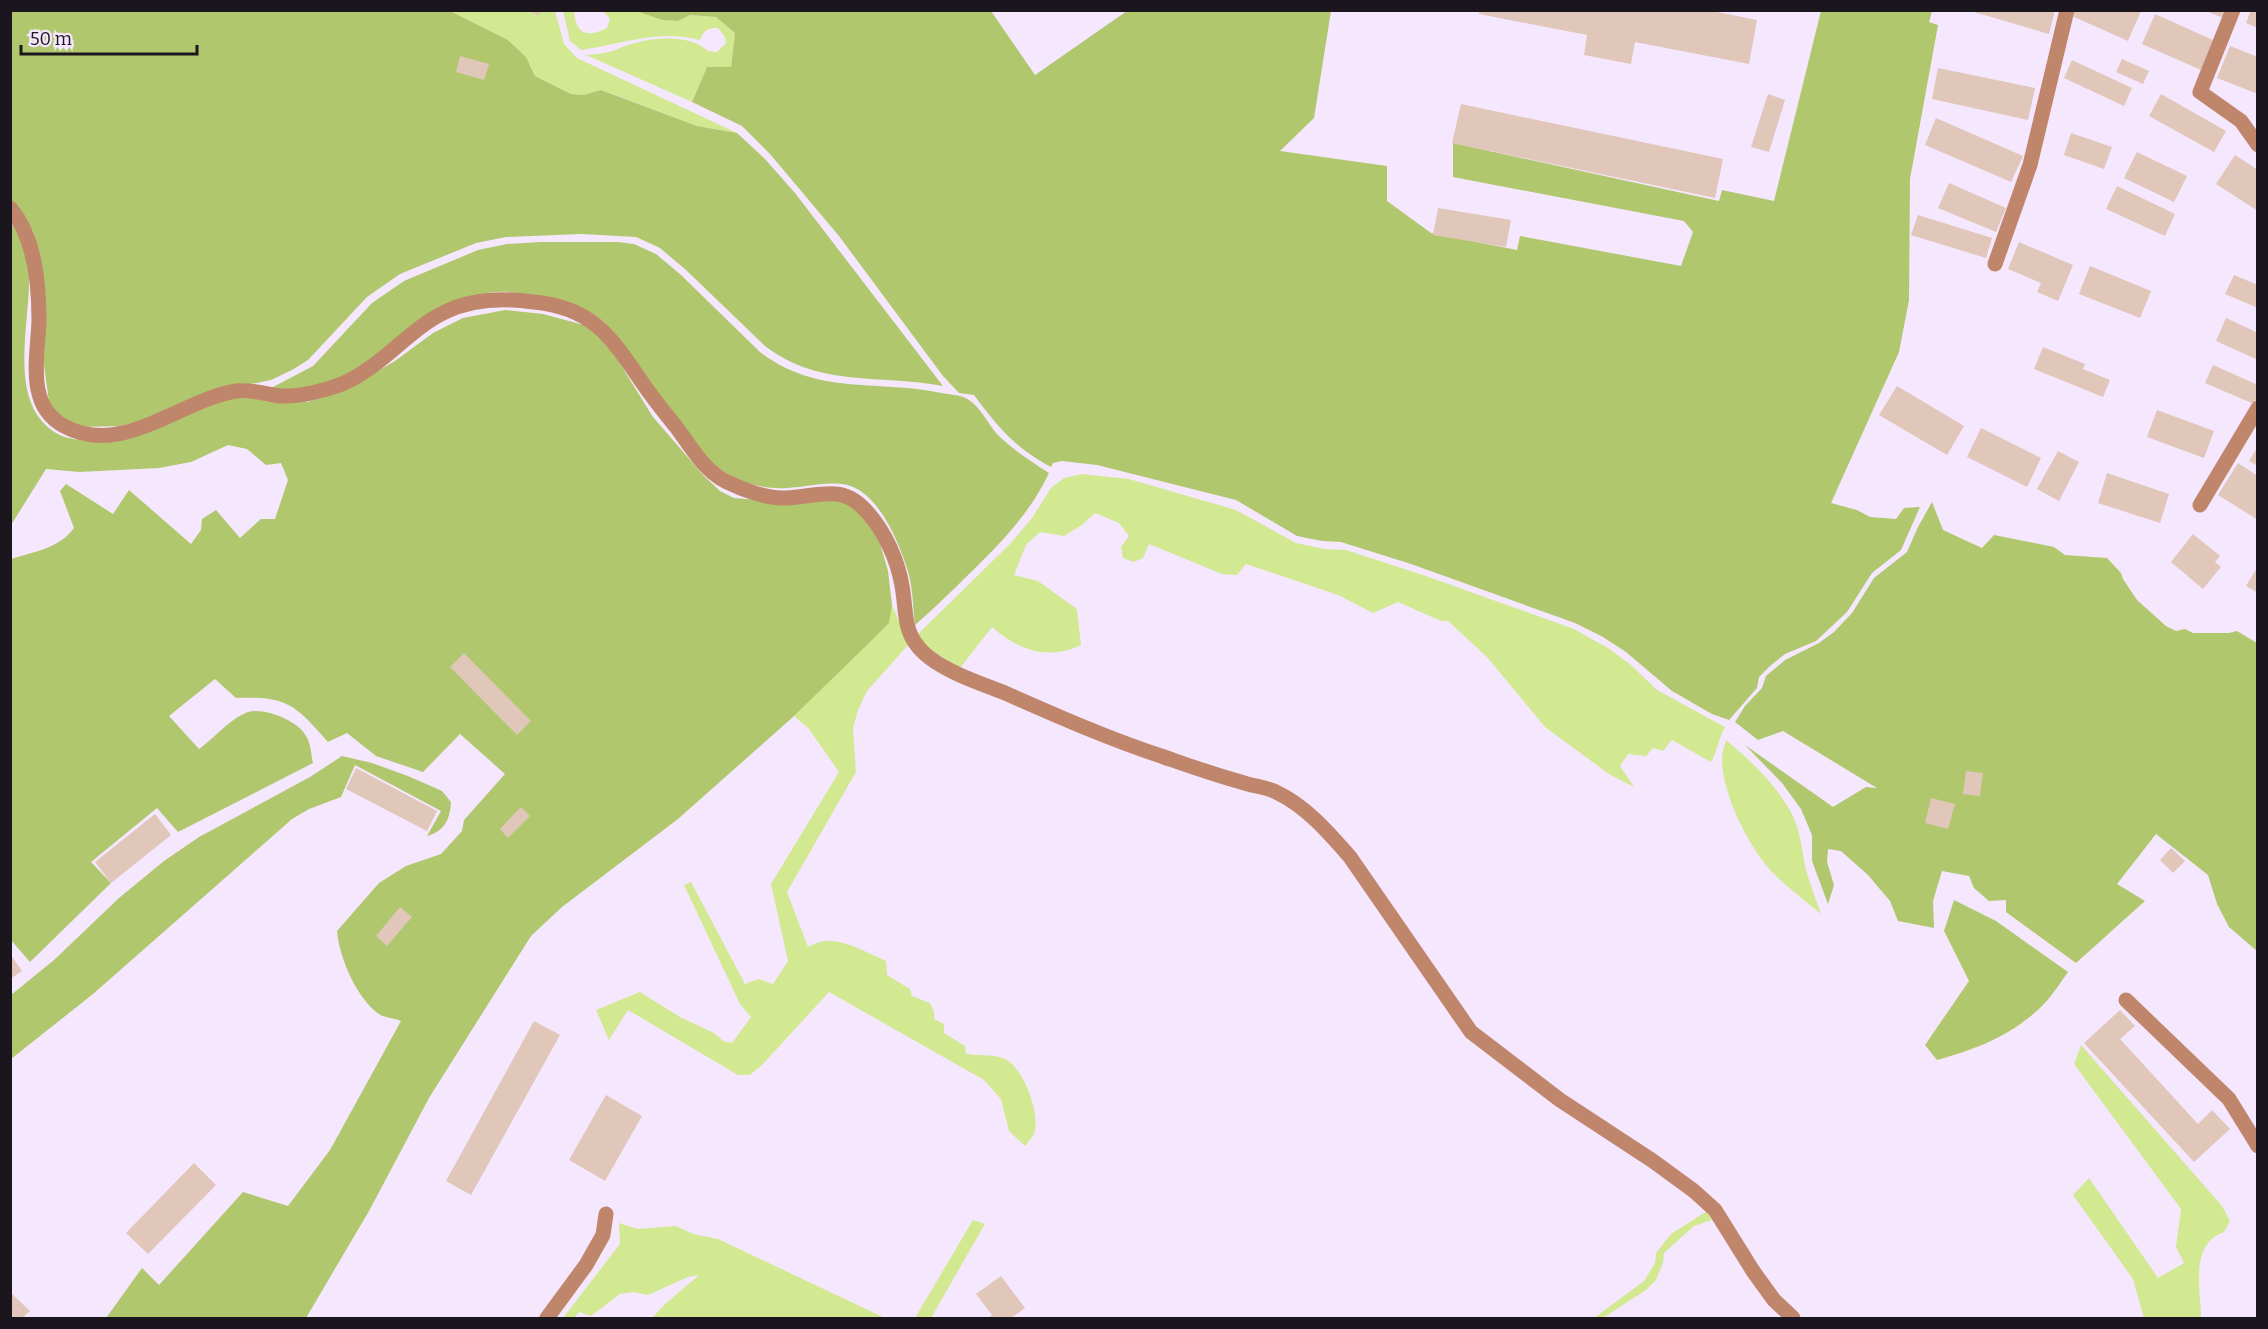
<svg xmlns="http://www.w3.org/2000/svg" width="2268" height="1329" font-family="Bitter,serif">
  <rect width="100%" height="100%" fill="#f5e7fe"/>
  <g fill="#d2e992">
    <path d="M450 11H555L564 44 577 58 737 133 697 126 602 90 584 95 571 94 535 76 526 57 508 40Z"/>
    <path d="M563 11H574C576 33 586 39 607 28L610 19 603 11H636L662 20 678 21 690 15 716 17 735 33 731 67H707L692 102 586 55C594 54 602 54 609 52 617 50 624 46 631 44 653 37 691 34 708 51L717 52 726 43 725 37 718 28C708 28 704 30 700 40 656 29 625 44 581 50L570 41Z"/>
    <path d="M1082 474 1129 479 1236 510 1296 543 1324 549 1346 550 1423 575 1574 629 1608 648 1631 665 1657 690 1725 727C1719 738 1717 751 1711 762L1672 740 1663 751 1653 748 1646 756 1628 754 1620 766 1634 787 1609 774 1545 727 1487 657 1448 621H1441L1398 602 1373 613 1338 595 1246 564 1237 575 1222 574 1149 544 1143 558 1134 562 1123 558 1121 547 1129 536 1119 523 1095 513 1082 525 1064 536 1040 532 1026 545 1014 575 1038 581 1077 609 1081 645C1048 661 1018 650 992 627L960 668 937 654 922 642 918 634 1010 544 1032 518 1051 488 1064 478Z"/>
    <path d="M892 605 909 644 867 691 858 710 853 728 856 772 787 892 808 947C834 931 862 951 886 961L887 975 910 989 912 996 930 1003 934 1012V1019L944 1024V1033L965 1046 966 1054C978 1056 991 1054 1003 1058 1023 1066 1039 1110 1035 1131 1034 1136 1028 1142 1025 1146L1009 1131 1001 1099 984 1080 829 992 762 1065 750 1075H738L628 1010 609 1040 596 1010 640 992 680 1017 714 1033 723 1041 732 1043 751 1017 740 1004 684 885 691 882 745 984 758 979 773 984 788 961 771 884 839 772 809 729 794 716 888 623Z"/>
    <path d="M1726 740C1752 762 1777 785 1793 816 1801 833 1802 852 1806 870 1810 885 1816 899 1821 914 1806 901 1789 889 1775 875 1750 850 1724 798 1722 763 1721 755 1724 747 1726 740Z"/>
    <path d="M2081 1045 2222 1206 2230 1221 2224 1232C2189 1244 2201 1290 2201 1318H2144L2133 1279 2073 1195 2089 1178 2158 1278 2184 1263 2176 1247 2181 1209 2074 1064Z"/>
    <path d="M1707 1211 1712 1220 1694 1226 1664 1253 1663 1263 1656 1280 1646 1290 1603 1318H1594L1644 1281 1655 1263 1656 1253 1671 1234Z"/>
    <path d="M973 1220 985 1224 931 1318H915Z"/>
    <path d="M619 1223 638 1229 676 1226 693 1234 718 1239 885 1318H652L664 1305 699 1275 688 1277 648 1295 633 1292 620 1294 591 1316 579 1312 574 1318H563L620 1244Z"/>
  </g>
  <g fill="#b1c76d">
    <path d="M10 11H450L508 40 526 57 535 76 571 94 584 95 601 90 697 126 737 133 765 159 795 193 943 386C879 374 820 388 765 346L686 270 660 248 636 237 581 234 506 237 476 243 400 274 367 297 308 360 292 370 271 380 241 386 136 422 120 426 79 427 50 409 42 351 40 258 33 232 23 214 11 200Z"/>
    <path d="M636 11H991L1035 75 1127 11H1331L1314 118 1280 151 1387 166V201L1431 233 1517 250 1520 236 1681 266 1693 232 1684 221 1453 177V143L1719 201 1722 190 1774 201 1821 11H1932L1929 22 1938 25 1910 179 1909 300 1899 352 1831 503 1857 510 1870 517 1896 519 1904 508 1920 507 1901 550 1872 573 1847 612 1816 641 1785 654 1770 666 1759 677 1757 688 1729 720 1712 714 1672 691 1626 652 1603 637 1575 623 1411 564 1341 542 1322 541 1297 536 1236 500 1097 465 1062 461 1053 463 1051 467C1015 448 998 427 974 395L959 393 943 376 839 236 770 154 742 126 692 102 707 67H731L735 33 716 17 690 15 678 21 662 20Z"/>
    <path d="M10 221C22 238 29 261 29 281 29 330 6 410 62 436 69 439 77 439 84 441L233 395 290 401 307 402 324 397 364 379 395 361 433 333 463 318 505 310 543 314 584 325 601 333 653 417 704 476 720 491 734 498 771 501 829 495 863 512 879 540 888 571 892 605 889 623 872 640 794 716 678 819 562 907 531 936 429 1098 369 1211 306 1318H106L142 1268 159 1285 243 1192 288 1206 330 1150 401 1021C395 1018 385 1018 379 1014 357 999 339 957 337 931L379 883 406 866 441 854 462 831 464 820 505 774 460 734 423 772 376 756 347 733 328 742C295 705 288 696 236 698L215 679 169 716 199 749C215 738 229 719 248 712 264 707 299 721 306 736 311 744 311 754 313 763L178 832 157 808 91 862 111 883 30 962 10 939 11 559C33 552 60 548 74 528L60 491 66 484 113 514 129 490 191 544 201 530 202 519 216 510 240 538 261 519H275L288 480 281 463 266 465 247 449 228 445 191 462 159 468 79 472 46 469 11 525Z"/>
    <path d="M541 242H618L634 244 656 254 681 275 760 352C816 395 872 380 936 392 945 394 955 394 963 397 980 403 988 426 1000 437 1015 451 1032 462 1049 473 1028 518 991 553 956 587 942 600 929 613 915 625 913 609 913 591 909 575 900 544 878 488 842 484 823 482 805 487 787 488 752 490 725 476 700 453L605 323C583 305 566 301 539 297 525 295 511 291 498 292 445 294 390 353 344 378 325 389 285 390 264 389L273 387 313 366 372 303 404 281 478 250 507 244Z"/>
    <path d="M1932 502 1943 530 1982 548 1994 535 2054 547 2065 555 2107 558 2121 573 2123 579 2137 600 2166 626 2176 631 2185 629 2193 633H2229L2237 631 2257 643V951L2229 927 2217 904 2208 875 2156 834 2117 884 2145 901 2076 963 2006 912V900L1989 901 1974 888 1969 876 1942 871 1933 901 1934 928 1898 921 1890 901 1868 875 1841 851 1828 849 1827 862 1834 885 1828 904 1812 861V835L1801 809 1782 783 1745 745 1833 807 1866 787 1877 788 1783 731 1758 740 1735 722 1745 706 1762 688 1766 676 1785 660 1819 643 1834 632 1852 613 1874 578 1907 552 1918 527Z"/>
    <path d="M342 756 372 763 408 776 442 791 451 802C450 819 445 831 427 836L441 811 355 765 341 797 309 809 292 819 93 994 11 1059V995L54 960 119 898 164 861 199 837 310 777Z"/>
    <path d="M1954 900 1996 921 2068 972C2060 983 2052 996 2043 1005 2013 1035 1977 1049 1937 1060L1925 1045 1969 981 1944 931Z"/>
  </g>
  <g fill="#e0c7b9">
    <path d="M529 10H542L538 16Z"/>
    <path d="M1480 10H1707L1757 20 1749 64 1635 42 1631 64 1584 55 1587 35 1479 14Z"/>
    <path d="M1967 10H2055L2049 34Z"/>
    <path d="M2074 10H2140L2141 11 2128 41 2072 16Z"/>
    <path d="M2204 10H2226L2223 18Z"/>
    <path d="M2251 10H2258V28L2246 23Z"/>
    <path d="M2155 14 2213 40 2201 70 2142 44Z"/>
    <path d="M2230 46 2258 57V94L2217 78Z"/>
    <path d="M460 56 489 64 484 80 456 72Z"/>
    <path d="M2122 59 2149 71 2143 84 2116 72Z"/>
    <path d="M2072 60 2132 88 2124 106 2064 78Z"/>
    <path d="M1938 68 2035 88 2028 120 1932 99Z"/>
    <path d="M1768 94 1785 100 1769 152 1751 147Z"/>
    <path d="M2161 94 2226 131 2214 152 2149 116Z"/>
    <path d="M1461 104 1723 159 1715 198 1452 143Z"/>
    <path d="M1936 118 2023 156 2011 182 1925 145Z"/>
    <path d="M2071 133 2112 147 2104 169 2064 155Z"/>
    <path d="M2137 152 2187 176 2174 202 2124 178Z"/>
    <path d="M2235 155 2258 170V211L2216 184Z"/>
    <path d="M1949 183 2006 208 1996 232 1938 208Z"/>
    <path d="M2117 186 2175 214 2165 236 2106 209Z"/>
    <path d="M1438 208 1511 220 1506 247 1433 235Z"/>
    <path d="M1918 215 1992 238 1986 258 1911 235Z"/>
    <path d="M2019 242 2073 265 2058 301 2037 292 2041 283 2008 269Z"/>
    <path d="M2090 266 2151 291 2140 318 2079 294Z"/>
    <path d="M2234 275 2258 285V308L2225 294Z"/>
    <path d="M2226 318 2258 333V360L2216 341Z"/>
    <path d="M2043 347 2085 364 2083 369 2110 380 2103 397 2034 369Z"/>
    <path d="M2213 365 2258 385V395L2254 404 2205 383Z"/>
    <path d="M1897 386 1964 426 1947 455 1879 415Z"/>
    <path d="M2157 410 2214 431 2204 458 2147 437Z"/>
    <path d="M1981 428 2041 458 2027 487 1967 457Z"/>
    <path d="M2258 446V466L2249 461Z"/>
    <path d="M2058 451 2079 462 2059 501 2037 489Z"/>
    <path d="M2238 463 2258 476V520L2218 495Z"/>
    <path d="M2107 473 2169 494 2160 523 2098 503Z"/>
    <path d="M2193 534 2220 556 2215 562 2221 567 2203 589 2171 562Z"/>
    <path d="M2258 566V593L2246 586Z"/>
    <path d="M464 653 531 721 517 735 450 667Z"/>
    <path d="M356 768 437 811 427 831 346 789Z"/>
    <path d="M1966 771 1983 773 1980 796 1963 794Z"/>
    <path d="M1931 798 1955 804 1948 829 1925 823Z"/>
    <path d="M521 807 530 816 508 838 500 829Z"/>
    <path d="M155 814 171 835 111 883 95 862Z"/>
    <path d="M2171 848 2185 861 2173 873 2160 860Z"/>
    <path d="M400 907 412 917 387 946 376 936Z"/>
    <path d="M10 954 22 971 10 979Z"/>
    <path d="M2120 1010 2135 1026 2120 1039 2198 1124 2212 1110 2230 1129 2194 1162 2084 1043Z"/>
    <path d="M534 1021 560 1035 471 1195 446 1181Z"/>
    <path d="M606 1095 642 1116 605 1181 569 1160Z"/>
    <path d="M194 1163 216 1185 148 1254 126 1233Z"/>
    <path d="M1001 1276 1025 1308 1011 1318H988L992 1315 976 1294Z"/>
    <path d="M10 1292 30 1311 22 1318H13L10 1316Z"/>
  </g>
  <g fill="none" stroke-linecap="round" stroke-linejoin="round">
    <g stroke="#c0866c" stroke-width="15">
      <path d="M2233 10 2200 92 2241 121 2258 145"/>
      <path d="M10 208C35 237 39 283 39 320 38 356 25 405 64 426 122 458 180 400 236 391 250 389 266 394 280 396 299 397 324 391 342 384 382 367 409 329 445 312 472 299 505 298 534 302 595 308 612 339 644 385 654 400 666 414 677 428 691 447 703 469 725 481 741 489 767 499 785 498 819 497 842 482 868 513 885 532 898 561 902 586 907 612 902 633 924 653 943 671 980 683 1005 693 1057 716 1109 739 1164 757 1190 766 1215 775 1241 782 1252 786 1266 787 1276 792 1306 806 1329 833 1350 857L1471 1032 1560 1100 1653 1161 1694 1191 1715 1210 1753 1271 1774 1300 1793 1318"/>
      <path d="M1995 264 2030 165 2067 10"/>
      <path d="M2200 505 2258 408"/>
      <path d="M2126 1000 2229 1099 2258 1146"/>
      <path d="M547 1318 586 1265 603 1235 606 1214"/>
    </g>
  </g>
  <rect width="2268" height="1329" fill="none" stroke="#1b161e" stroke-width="24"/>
  <path d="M21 45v9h176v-9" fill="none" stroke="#1b161e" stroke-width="3"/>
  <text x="30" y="45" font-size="18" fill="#1b161e" stroke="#f5e7fe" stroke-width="4.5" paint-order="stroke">50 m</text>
</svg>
